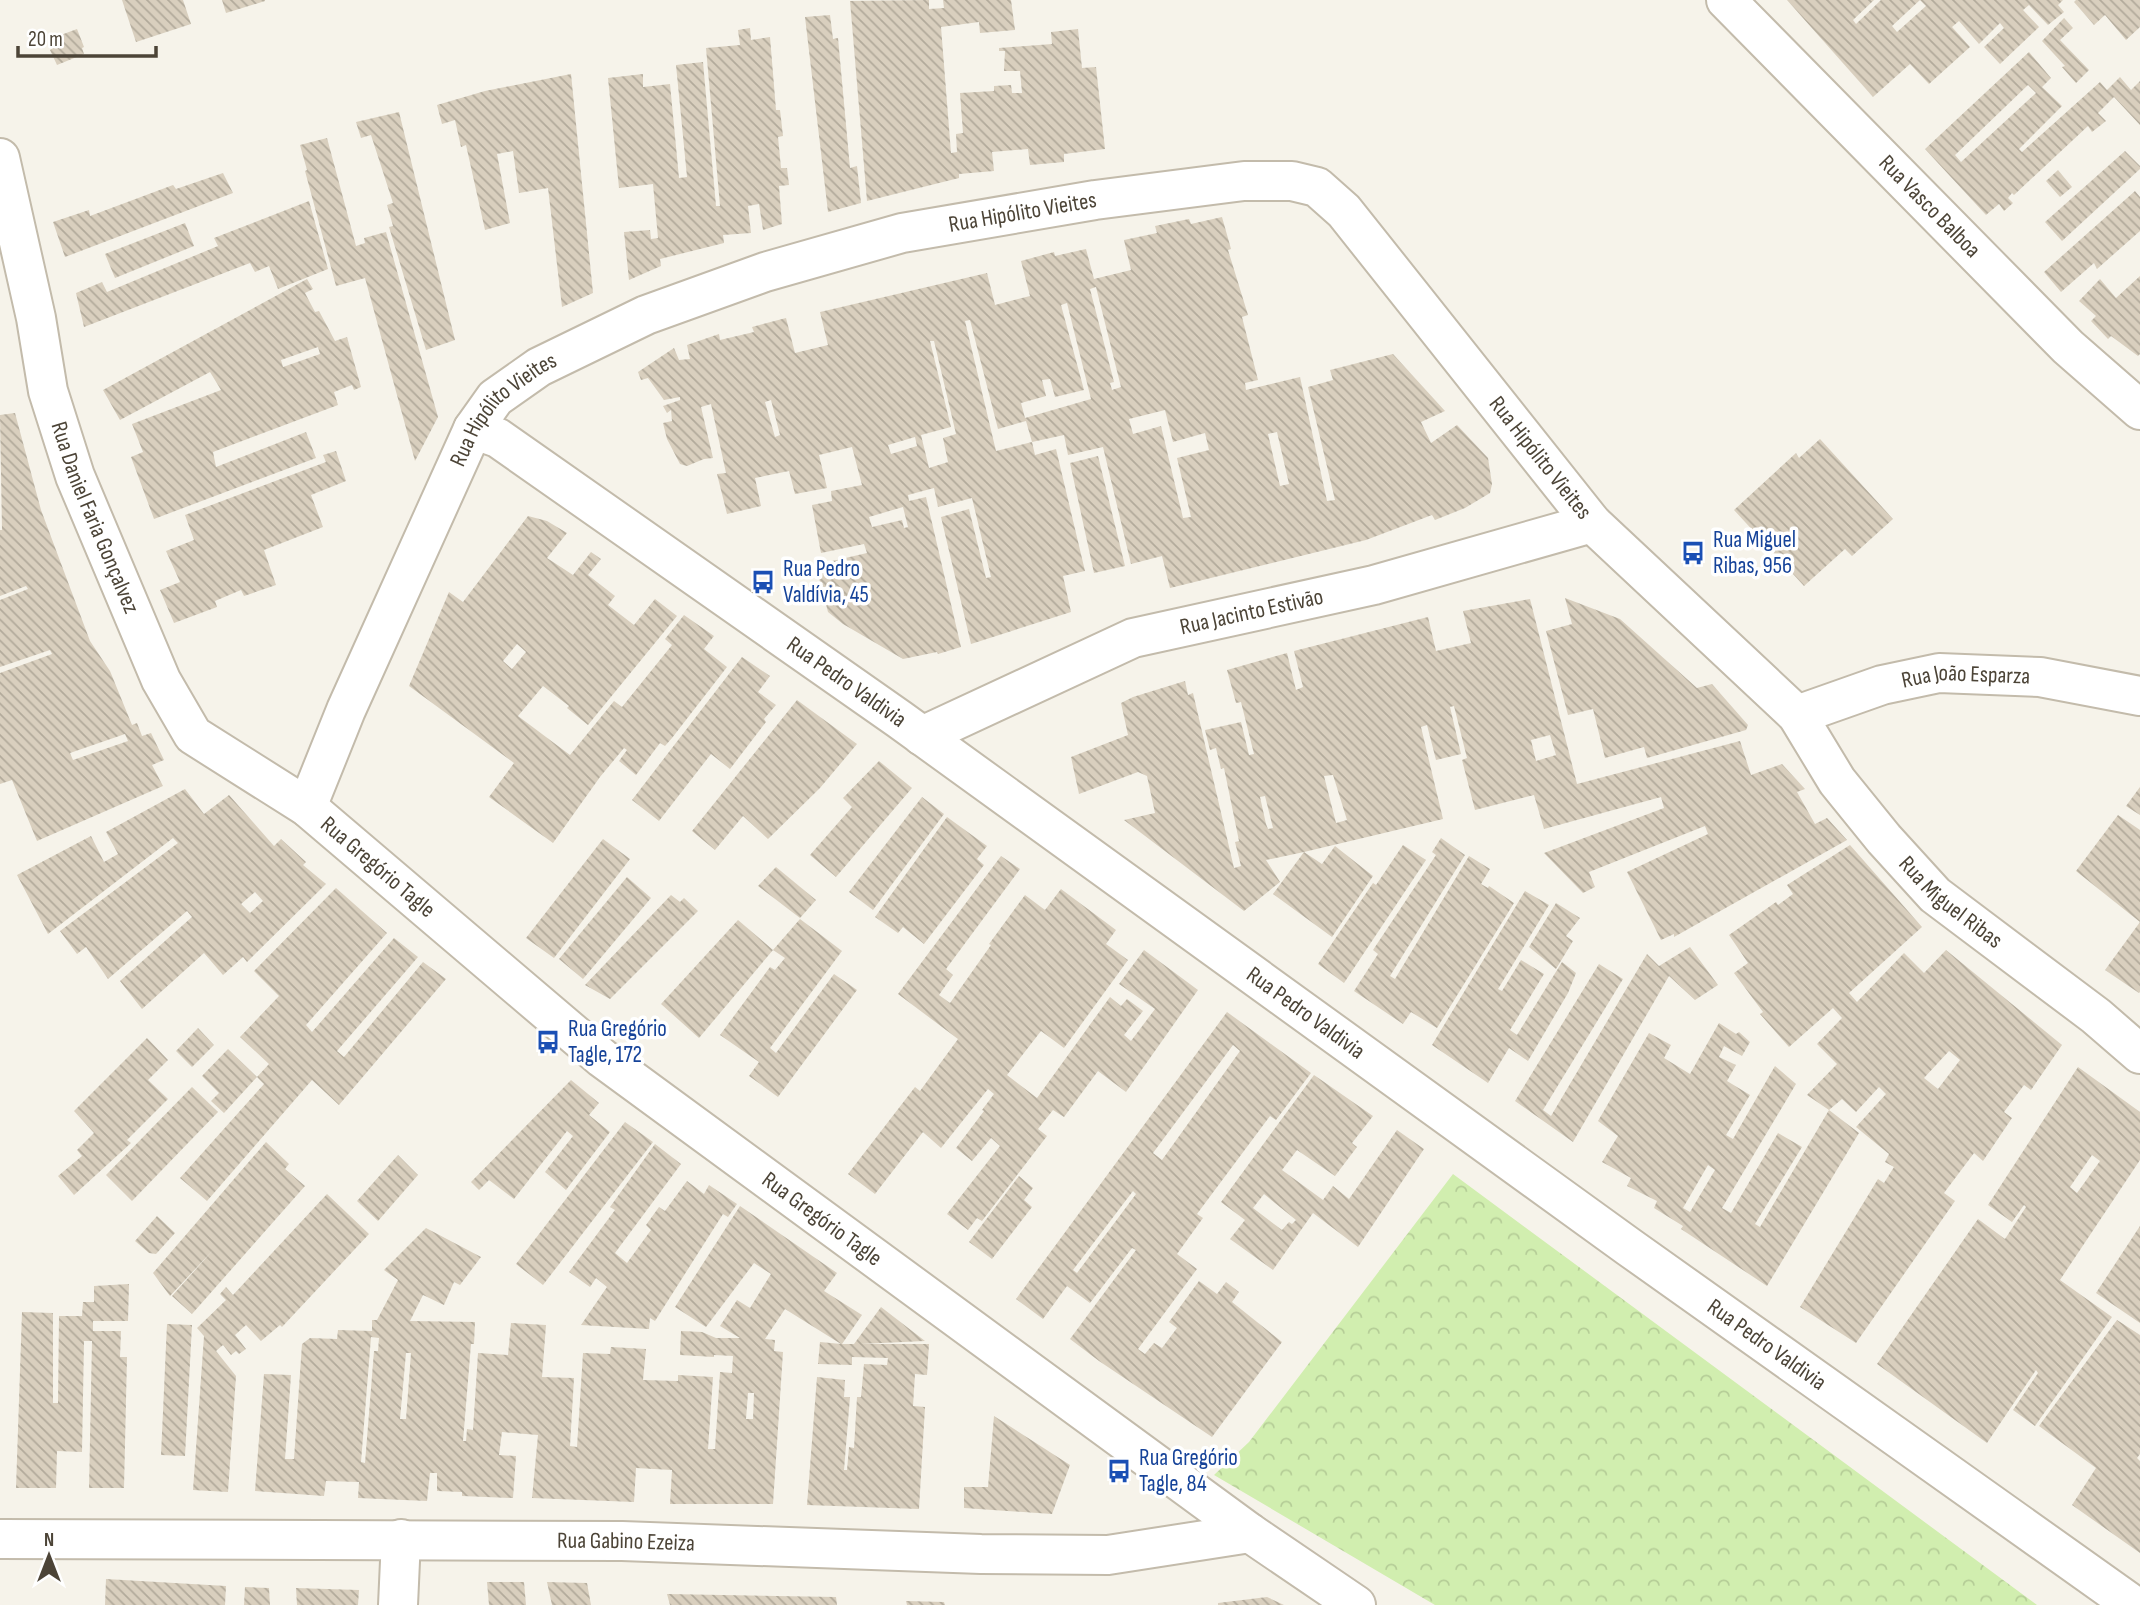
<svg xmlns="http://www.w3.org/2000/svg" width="2140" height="1605" font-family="'Sofia Sans Condensed',sans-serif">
  <defs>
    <pattern id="forest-crowns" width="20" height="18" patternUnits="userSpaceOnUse" patternTransform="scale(1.75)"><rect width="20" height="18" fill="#d1eeaf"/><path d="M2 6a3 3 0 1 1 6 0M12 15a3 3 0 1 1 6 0" fill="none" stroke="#b5cd97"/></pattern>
    <pattern id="building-back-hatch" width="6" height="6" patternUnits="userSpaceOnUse" patternTransform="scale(1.75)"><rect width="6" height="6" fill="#d9cfbe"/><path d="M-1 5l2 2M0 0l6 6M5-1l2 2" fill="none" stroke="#b2aa9b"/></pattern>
  </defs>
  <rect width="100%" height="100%" fill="#f6f3ea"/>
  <path fill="url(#forest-crowns)" d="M1453 1174 2037 1605H1435L1214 1475 1249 1442Z"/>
  <g fill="url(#building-back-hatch)" fill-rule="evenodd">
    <path d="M122 0H183L191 24 136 42Z"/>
    <path d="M222 0H265V1L226 13Z"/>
    <path d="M929 0V9L944 8 943 0H1011L1015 30 980 33 979 22 941 27 951 153 957 152 956 134 963 133 960 93 994 91V86L1011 85 1012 93H1022L1020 71H1004L1005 51H999V48L1052 44 1051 32 1078 29 1082 68 1096 67 1105 149 1064 154V162L1030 165 1028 149 992 152 994 171 959 174V178L867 201 850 1Z"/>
    <path d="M1787 0H1874L1853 20 1856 24 1881 0H2063L2058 5 2064 12 2048 25 2029 5 2023 10 2039 27 2000 64 1984 47 2004 28 2000 23 1979 44 1959 21 1952 27 1970 47 1929 84 1910 64 1873 97ZM1920 0 1926 6 1897 32 1892 26Z"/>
    <path d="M2076 0H2140V27L2126 40 2105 15 2094 25 2074 2Z"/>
    <path d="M830 15 833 39 838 38 850 168 857 166 861 203 828 212 805 17Z"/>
    <path d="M2064 18 2073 28 2060 40 2089 70 2076 83 2062 67 2065 66 2042 41Z"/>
    <path d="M750 28 751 40 770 37 776 110H780L783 136 778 137 781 168H787L789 185 779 186 782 224 763 230 759 204 748 206 751 233 723 235 724 243 660 259 661 266 629 280 624 232 650 230 651 239 658 238 653 184 619 188 608 78 643 74V87L670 84 679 178 687 177 676 65 703 62 716 206H720L706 48 740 45 738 30Z"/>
    <path d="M77 29 84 47 82 48 84 54 57 65 50 50 53 48 50 39Z"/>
    <path d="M2029 52 2051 78 2042 87 2062 106 2019 149 2022 152 2100 82 2107 90 2120 77 2131 90 2140 81V125L2114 97 2098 113 2106 121 2092 132 2088 126 2014 195 2012 193 2008 198 2013 203 2004 211 1999 204 1986 215 1925 149ZM2028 85 2036 93 1961 162 1955 155Z"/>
    <path d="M571 74 593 293 562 307 548 188 519 193 513 151 497 154 510 223 485 230 466 145 461 147 455 120 442 124 437 105 485 91Z"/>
    <path d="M399 112 455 340 426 350 389 227 393 226 387 205 393 203 371 135 361 138 356 122Z"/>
    <path d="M327 138 356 246 365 243 364 238 386 232 438 417 415 461 365 278 336 286 305 171 307 170 300 145Z"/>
    <path d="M2125 151 2140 166V169L2062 241 2045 222Z"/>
    <path d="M2058 170 2072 187 2060 197 2046 181Z"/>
    <path d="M223 173 233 193 65 257 53 222 89 210 90 216 173 185 176 189Z"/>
    <path d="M2135 191 2140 197V231L2097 269 2094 263 2061 292 2044 272Z"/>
    <path d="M309 201 328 269 278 289 269 266 255 272 250 263 84 327 76 293 102 282 107 292 218 246 214 238Z"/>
    <path d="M1222 217 1231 249 1228 250 1248 315 1242 317 1258 380 1245 383 1246 390 1300 377 1327 501 1335 500 1308 387 1333 380 1330 370 1393 354 1445 411 1421 422 1431 443 1457 425 1488 458 1492 484 1490 493 1465 508 1435 520 1432 515 1366 540 1170 588 1162 556 1131 564 1103 447 1068 455 1064 435 1032 442 1026 421 998 429 970 320 965 321 996 451 1032 442 1035 455 1056 449 1085 571 1063 576 1071 612 971 644 941 517 969 509 986 578 991 577 972 498 938 507 934 488 908 495 909 501 926 497 961 647 938 654 937 652 903 659 843 624 828 612 816 567 828 562 867 553 864 544 821 553 812 505 832 501 831 491 862 485 852 447 819 455 827 488 795 494 789 471 755 478 761 506 727 514 717 474 726 473 711 404 701 407 713 458 704 459 687 466 680 464 667 439 663 423 672 421 671 410 667 413 663 406 680 400V397L664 400 648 378 641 380 638 372 674 348 679 360 690 359 687 345 719 334 720 340 754 332 752 327 786 318 795 353 828 345 820 312 987 273 995 305 1030 296 1021 261 1054 252 1055 256 1086 249 1094 279 1131 270 1124 240 1157 233 1155 226 1189 219 1191 224ZM1096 287 1121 387 1112 390 1110 383 1114 382 1090 289ZM1067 303 1091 399 1025 418 1021 403 1046 396 1042 380 1050 379 1055 397 1084 390 1061 305ZM930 341H934L956 434 943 438 948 462 929 468 921 435 951 427ZM771 400 780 435 775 437 765 402ZM1165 410 1173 442 1205 433 1209 450 1177 458 1191 517 1183 518 1161 426 1133 434 1129 419ZM1277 432 1289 484 1280 486 1268 434ZM915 437 917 446 891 454 888 445ZM903 507 908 527 904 528 902 520 872 527 869 517Z"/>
    <path d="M185 223 194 246 115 278 105 254Z"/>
    <path d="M2140 276V354L2138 356 2111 336 2108 339 2091 321 2096 316 2079 301 2100 279 2116 298Z"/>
    <path d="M307 279 313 289 305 293 315 312 319 311 335 341 347 337 361 387 354 390 352 385 334 392 338 405 213 452 216 467 306 432 316 458 154 519 131 457 143 452 132 424 221 390 210 372 120 420 103 390ZM318 347 320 354 283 367 281 360Z"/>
    <path d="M15 413 41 510 90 641 110 671 132 725 137 723 142 736 151 733 164 760 152 765 163 786 37 841 12 780 0 784V673L52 654 50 650 0 667V600L28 589 26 586 0 596V530H2L0 415ZM125 734 128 741 73 760 70 753Z"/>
    <path d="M1820 439 1893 519 1852 556 1845 549 1804 586 1734 510 1796 453 1799 458Z"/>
    <path d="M336 451 346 481 311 495 323 527 264 550 276 585 244 596 241 590 215 601 217 607 174 623 160 590 180 582 166 551 194 540 185 515 326 462 323 455Z"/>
    <path d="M1098 456 1125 566 1094 573 1070 463Z"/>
    <path d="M528 516 547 521 567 533 547 558 573 575 591 552 601 559 588 575 615 596 608 605 634 625 655 599 677 616 588 725 567 708 569 706 543 686 518 716 570 755 614 701 622 707 672 645 665 639 684 615 714 636 704 649 727 667 672 738 665 746 660 743 636 775 619 761 627 750 624 748 600 777 553 843 489 797 514 763 409 686 449 592 463 602ZM517 644 526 652 512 669 503 661Z"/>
    <path d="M1565 598 1620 619 1697 688 1712 684 1748 725 1746 730 1647 758 1644 747 1605 758 1593 709 1568 715 1546 631 1572 624Z"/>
    <path d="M1530 599 1577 784 1740 741 1751 775 1782 764 1805 789 1797 792 1815 824 1827 818 1847 840 1674 937V934L1661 940 1627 872 1708 834 1705 826 1589 872 1595 887 1583 893 1544 853 1664 808 1661 797 1544 829 1534 795 1475 810 1462 760 1467 758 1454 706 1450 707 1461 754 1436 760 1427 725 1421 727 1443 819 1304 852 1322 864 1335 846 1373 876 1332 937 1273 894 1304 852 1266 860 1280 882 1244 911 1124 820 1155 813 1147 776 1138 772 1079 794 1071 757 1128 735 1121 703 1133 697 1185 681 1188 695 1193 693 1234 868 1241 866 1235 842 1239 841 1224 768 1221 769 1216 748 1210 750 1205 730 1241 722 1249 755 1254 754 1241 702 1236 703 1227 670 1287 653 1296 690 1303 687 1294 651 1428 617 1436 651 1471 643 1463 611ZM1550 735 1556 755 1536 761 1531 740ZM1333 775 1347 820 1336 823 1324 776ZM1265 796 1273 828 1268 829 1266 824 1260 797Z"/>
    <path d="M742 657 770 676 758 692 776 705 764 719 766 722 730 769 711 754 659 821 632 800Z"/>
    <path d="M797 700 857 744 820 788 768 839 743 816 715 850 692 831Z"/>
    <path d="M879 761 912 788 836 877 810 855 852 807 843 798Z"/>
    <path d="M2140 787V815L2126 806Z"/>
    <path d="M185 789 204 814 229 795 274 846 281 839 306 862 303 865 326 884 247 962 243 957 223 975 204 953 142 1009 120 981 192 917 187 911 108 979 86 947 77 954 60 931 178 843 173 838 48 934 17 875 91 836 104 862 118 854 106 832ZM255 892 263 901 250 913 241 904Z"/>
    <path d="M922 797 944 814 873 910 849 892Z"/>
    <path d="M2118 815 2140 830V922L2076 871Z"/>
    <path d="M947 817 987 846 977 859 984 865 924 944 903 927 898 933 875 917Z"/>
    <path d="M1441 838 1465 855 1390 976 1395 979 1469 856 1490 869 1481 884 1488 888 1489 886 1514 903 1437 1028 1411 1012 1403 1024 1354 991 1378 954 1373 950 1436 855 1432 852Z"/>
    <path d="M603 839 630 859 554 958 526 938Z"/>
    <path d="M1403 845 1426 860 1344 983 1318 964 1373 883 1376 885Z"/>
    <path d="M1850 845 1922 927 1849 993 1857 1002 1904 953 1924 973 1946 950 2062 1045 2031 1090 2024 1085 2004 1112 2012 1118 1983 1161 1974 1153 1944 1193 1955 1201 1856 1343 1800 1307 1878 1179 1884 1183 1894 1167 1885 1162 1889 1154 1856 1127 1886 1094 1879 1087 1856 1112 1842 1099 1829 1110 1807 1095 1837 1064 1817 1044 1842 1018 1833 1008 1789 1047 1760 1014 1763 1012 1734 973 1748 963 1729 935 1776 902 1778 905 1793 894 1787 885ZM1949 1051 1960 1060 1938 1089 1924 1078Z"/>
    <path d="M1001 856 1020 869 946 969 953 975 939 995 950 1003 991 945 989 944 1025 895 1045 910 1061 889 1116 930 1106 944 1128 960 1064 1048 1041 1031 1007 1075 1037 1098 1110 997 1121 1006 1127 999 1143 1011 1124 1035 1131 1041 1155 1009 1119 984 1144 950 1198 990 1126 1092 1098 1071 1064 1117 1053 1110 1038 1129 1047 1136 982 1221 977 1218 968 1230 947 1214 1000 1146 991 1138 972 1161 956 1148 984 1111 982 1110 994 1094 988 1089 941 1148 923 1132 875 1194 848 1174 915 1087 920 1091 958 1039 898 994Z"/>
    <path d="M776 867 816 900 800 918 758 886Z"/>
    <path d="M627 877 651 898 583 979 559 959Z"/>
    <path d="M336 888 387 933 306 1025 312 1032 394 938 418 957 337 1051 344 1057 423 962 446 979 339 1105 312 1080 207 1201 180 1178 264 1084 257 1077 269 1064 240 1037 279 996 254 971Z"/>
    <path d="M1525 891 1549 905 1498 989 1502 991 1521 960 1544 974 1510 1030 1517 1035 1562 962 1576 973 1568 993 1528 1061 1509 1048 1488 1083 1432 1045Z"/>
    <path d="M671 895 680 902 684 898 698 911 610 999 585 985Z"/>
    <path d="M1556 903 1580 918 1566 936 1573 941 1556 969 1529 947Z"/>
    <path d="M800 919 842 951 770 1048 776 1053 834 974 857 990 778 1097 749 1076 759 1062 720 1035 770 967 775 970 785 958 773 950Z"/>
    <path d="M738 920 773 950 699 1038 661 1004Z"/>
    <path d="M2140 922V992L2139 993 2105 970Z"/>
    <path d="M1690 947 1718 985 1695 1000 1669 976 1573 1142 1515 1101 1599 964 1623 979 1543 1110 1551 1116 1647 954 1659 966Z"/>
    <path d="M1227 1012 1311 1073 1276 1120 1270 1116 1197 1214 1203 1218 1177 1254 1197 1269 1138 1349 1145 1354 1154 1343 1162 1348 1177 1328 1169 1322 1199 1281 1217 1294 1226 1282 1239 1292 1232 1302 1282 1342 1212 1437 1099 1361 1070 1339 1136 1250 1132 1248 1090 1303 1067 1286 1043 1319 1016 1299ZM1233 1045 1240 1051 1162 1160 1153 1153ZM1133 1191 1136 1194 1077 1273 1073 1270Z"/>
    <path d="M1719 1023 1736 1034 1739 1032 1750 1042 1742 1056 1724 1046 1719 1057 1736 1065 1727 1081 1750 1095 1726 1135 1733 1139 1775 1066 1796 1084 1722 1208 1731 1213 1778 1133 1802 1147 1755 1224 1760 1227 1829 1110 1859 1133 1767 1286 1681 1229 1683 1226 1654 1208 1657 1201 1627 1186 1631 1178 1602 1162 1618 1136 1598 1121 1649 1033 1671 1045 1664 1058 1690 1074ZM1708 1165 1715 1170 1690 1212 1683 1208Z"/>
    <path d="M198 1028 214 1045 192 1067 176 1051Z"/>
    <path d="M147 1038 168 1060 148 1080 168 1099 127 1140 131 1143 74 1195 58 1176 82 1156 77 1150 94 1133 74 1111Z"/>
    <path d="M228 1049 257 1077 224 1113 211 1101 219 1093 202 1076Z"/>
    <path d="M2078 1067 2140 1112V1160L2060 1280 2112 1317 2035 1426 2013 1410 2038 1373 2036 1370 1987 1443 1877 1364 1978 1219 2005 1239 2026 1207 2024 1205 2012 1222 1988 1205ZM2092 1155 2100 1161 2077 1193 2070 1187Z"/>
    <path d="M1314 1075 1373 1116 1352 1143 1357 1147 1335 1176 1297 1150 1282 1170 1323 1200 1333 1186 1349 1199 1397 1130 1424 1149 1358 1247 1313 1213 1273 1270 1230 1239 1245 1220 1221 1202ZM1264 1194 1296 1220 1292 1224 1289 1222 1282 1230 1253 1208Z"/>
    <path d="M571 1080 599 1103 589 1115 610 1132 566 1190 545 1172 573 1136 567 1131 514 1199 489 1180 479 1190 471 1182Z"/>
    <path d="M192 1087 218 1112 132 1201 106 1175Z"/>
    <path d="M625 1122 653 1142 543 1285 516 1264Z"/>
    <path d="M266 1142 289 1164 285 1169 305 1186 192 1314 172 1296 214 1249 170 1296 153 1273Z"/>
    <path d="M655 1144 681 1164 615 1253 627 1263 651 1230 646 1225 659 1207 665 1211 687 1181 704 1194 709 1185 737 1204 728 1217 723 1214 655 1321 650 1318 649 1329 581 1325 607 1287 596 1278 590 1287 569 1272 615 1210 610 1207Z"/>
    <path d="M398 1155 418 1175 378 1221 357 1201Z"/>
    <path d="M1019 1176 1033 1188 1024 1200 1032 1207 992 1259 969 1242Z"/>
    <path d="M327 1194 369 1234 282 1327 280 1325 261 1341 246 1325 235 1335 246 1349 239 1354 236 1351 231 1355 223 1345 216 1351 236 1376 228 1492 193 1490 204 1336 197 1328 226 1300 220 1294 226 1287 233 1295Z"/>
    <path d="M740 1206 837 1273 824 1291 862 1315 842 1344H854L881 1307 925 1341 860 1344H929L927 1375 915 1374 913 1406 925 1407 919 1509 807 1505 817 1377 845 1380 844 1397H850L844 1470H847L849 1447 854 1448 857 1397H861L864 1364 887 1365 888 1358 852 1357V1365L818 1364 820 1342 841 1344 785 1309 765 1339 775 1340 774 1351 783 1352 773 1504H670L672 1470 636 1468 634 1502 532 1498 538 1435 502 1432 499 1455 516 1456 513 1498 462 1496V1492L437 1491V1473H430L427 1501 358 1498 359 1482 326 1481 324 1496 255 1491 264 1374 291 1375 285 1459H294L302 1344 310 1338 337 1339 338 1330 372 1331V1320H377L398 1280 384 1270 426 1228 481 1257 460 1285 454 1282 444 1305 423 1295 410 1321 475 1322 474 1344H471L463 1441H466L467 1429 473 1430 478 1353 508 1355 511 1323 546 1325 542 1377 574 1378 570 1446 577 1447 583 1353 610 1354 611 1347 646 1349 643 1380 678 1381V1375L713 1377 708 1449H715L720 1372 732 1373 733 1356 714 1355V1357L680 1355 681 1331 702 1332 716 1338H740L720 1326 737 1300 750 1308 771 1274 754 1263 706 1327 675 1307ZM371 1337 379 1338 378 1351H374L365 1463 361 1462ZM406 1353H411L406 1419H400ZM748 1393H754L753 1419H746Z"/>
    <path d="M157 1216 175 1233 156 1254 149 1253 135 1241Z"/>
    <path d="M2140 1226V1323L2096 1293Z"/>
    <path d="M129 1284 128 1321H93V1331H121L120 1357H127L124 1488H89L92 1341H84L82 1452 57 1451 56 1488H16L22 1312 53 1313V1403H58L59 1316H82L83 1302H94V1286Z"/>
    <path d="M2117 1320 2140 1335V1454L2137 1458 2140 1461V1553L2072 1505 2096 1468 2039 1426Z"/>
    <path d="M167 1324 192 1325 185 1456 161 1455Z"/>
    <path d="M994 1416 1070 1465 1052 1514 964 1508V1487H988Z"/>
    <path d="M106 1579 226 1586 225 1605H105Z"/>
    <path d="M487 1582H524L526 1605H489Z"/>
    <path d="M547 1582 587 1583 591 1605H552Z"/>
    <path d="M245 1587 269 1588 270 1605H244Z"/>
    <path d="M296 1588 359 1590 358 1605H297Z"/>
    <path d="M667 1594 836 1597 837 1605H670Z"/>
    <path d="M1267 1597 1284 1605H1218V1603Z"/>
    <path d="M906 1601 944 1602 945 1605H907Z"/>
  </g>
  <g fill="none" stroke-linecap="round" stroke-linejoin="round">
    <g stroke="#c3bbab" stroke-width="42">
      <g id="minor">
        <path id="s1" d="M1726 0 2068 347 2140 410"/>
        <path id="s2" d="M0 158 36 318 48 391 75 476 161 680 193 735 307 807 602 1058 1250 1533 1356 1605"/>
        <path id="s3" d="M473 429 498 438 899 719 1629 1247 2133 1605"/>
        <path id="s4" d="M1797 715 1882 685 1939 673 2040 677 2140 696"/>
        <path id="s5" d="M922 736 1133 638 1374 585 1592 523"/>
        <path id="s6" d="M307 807 346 710 473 429 495 398 539 367 646 315 765 272 902 233 1095 200 1244 181H1292L1317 187 1344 211 1592 523 1797 715 1837 781 1884 839 1935 895 2096 1016 2140 1054"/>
        <path id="s7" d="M0 1539 622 1541 981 1554 1108 1555 1250 1533"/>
        <path d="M398 1605 401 1539"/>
      </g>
    </g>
    <use href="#minor" stroke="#fff" stroke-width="38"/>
  </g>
  <defs>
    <g id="bus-bare" transform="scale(1.89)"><path d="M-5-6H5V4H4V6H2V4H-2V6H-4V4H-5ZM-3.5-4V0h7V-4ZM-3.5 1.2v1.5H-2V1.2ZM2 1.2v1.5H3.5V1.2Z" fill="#1a4fb4" stroke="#fff" stroke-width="2.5" paint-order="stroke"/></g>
  </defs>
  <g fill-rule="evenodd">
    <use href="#bus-bare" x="1693" y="553"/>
    <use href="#bus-bare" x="763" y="582"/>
    <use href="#bus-bare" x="548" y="1042"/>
    <use href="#bus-bare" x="1119" y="1471"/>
  </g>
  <g text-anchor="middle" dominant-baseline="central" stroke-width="7" stroke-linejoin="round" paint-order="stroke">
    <g font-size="23" fill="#4c4437" stroke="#fff">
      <text stroke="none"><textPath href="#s1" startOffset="290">Rua Vasco Balboa</textPath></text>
      <text stroke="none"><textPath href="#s6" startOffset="1015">Rua Hipólito Vieites</textPath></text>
      <text stroke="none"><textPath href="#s6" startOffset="448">Rua Hipólito Vieites</textPath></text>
      <text stroke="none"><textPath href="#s6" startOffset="1664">Rua Hipólito Vieites</textPath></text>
      <text stroke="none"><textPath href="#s2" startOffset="373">Rua Daniel Faria Gonçalvez</textPath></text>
      <text stroke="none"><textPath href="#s5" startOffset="354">Rua Jacinto Estivão</textPath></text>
      <text stroke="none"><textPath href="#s4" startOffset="175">Rua João Esparza</textPath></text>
      <text stroke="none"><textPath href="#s3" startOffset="452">Rua Pedro Valdivia</textPath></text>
      <text stroke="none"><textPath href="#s2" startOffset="840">Rua Gregório Tagle</textPath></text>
      <text stroke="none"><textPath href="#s6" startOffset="2272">Rua Miguel Ribas</textPath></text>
      <text stroke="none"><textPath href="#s3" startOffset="1018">Rua Pedro Valdivia</textPath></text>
      <text stroke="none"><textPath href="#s2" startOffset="1407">Rua Gregório Tagle</textPath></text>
      <text stroke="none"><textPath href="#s3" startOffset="1586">Rua Pedro Valdivia</textPath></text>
      <text stroke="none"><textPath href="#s7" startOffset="626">Rua Gabino Ezeiza</textPath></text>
    </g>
    <g font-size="23" fill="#164399" stroke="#fff" text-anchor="start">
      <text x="1713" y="540">Rua Miguel<tspan x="1713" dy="26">Ribas, 956</tspan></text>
      <text x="783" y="569">Rua Pedro<tspan x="783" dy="26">Valdívia, 45</tspan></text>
      <text x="568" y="1029">Rua Gregório<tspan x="568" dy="26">Tagle, 172</tspan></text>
      <text x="1139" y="1458">Rua Gregório<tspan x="1139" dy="26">Tagle, 84</tspan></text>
    </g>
  </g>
  <g transform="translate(49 1556)" stroke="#ffffff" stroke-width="5" paint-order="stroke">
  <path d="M0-5L12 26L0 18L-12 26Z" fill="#4c4437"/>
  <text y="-10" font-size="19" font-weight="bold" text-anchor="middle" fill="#4c4437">N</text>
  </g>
  <path d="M18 46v10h138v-10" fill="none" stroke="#4c4437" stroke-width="3.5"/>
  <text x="28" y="46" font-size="21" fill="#4c4437" stroke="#ffffff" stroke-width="5" paint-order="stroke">20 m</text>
</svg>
